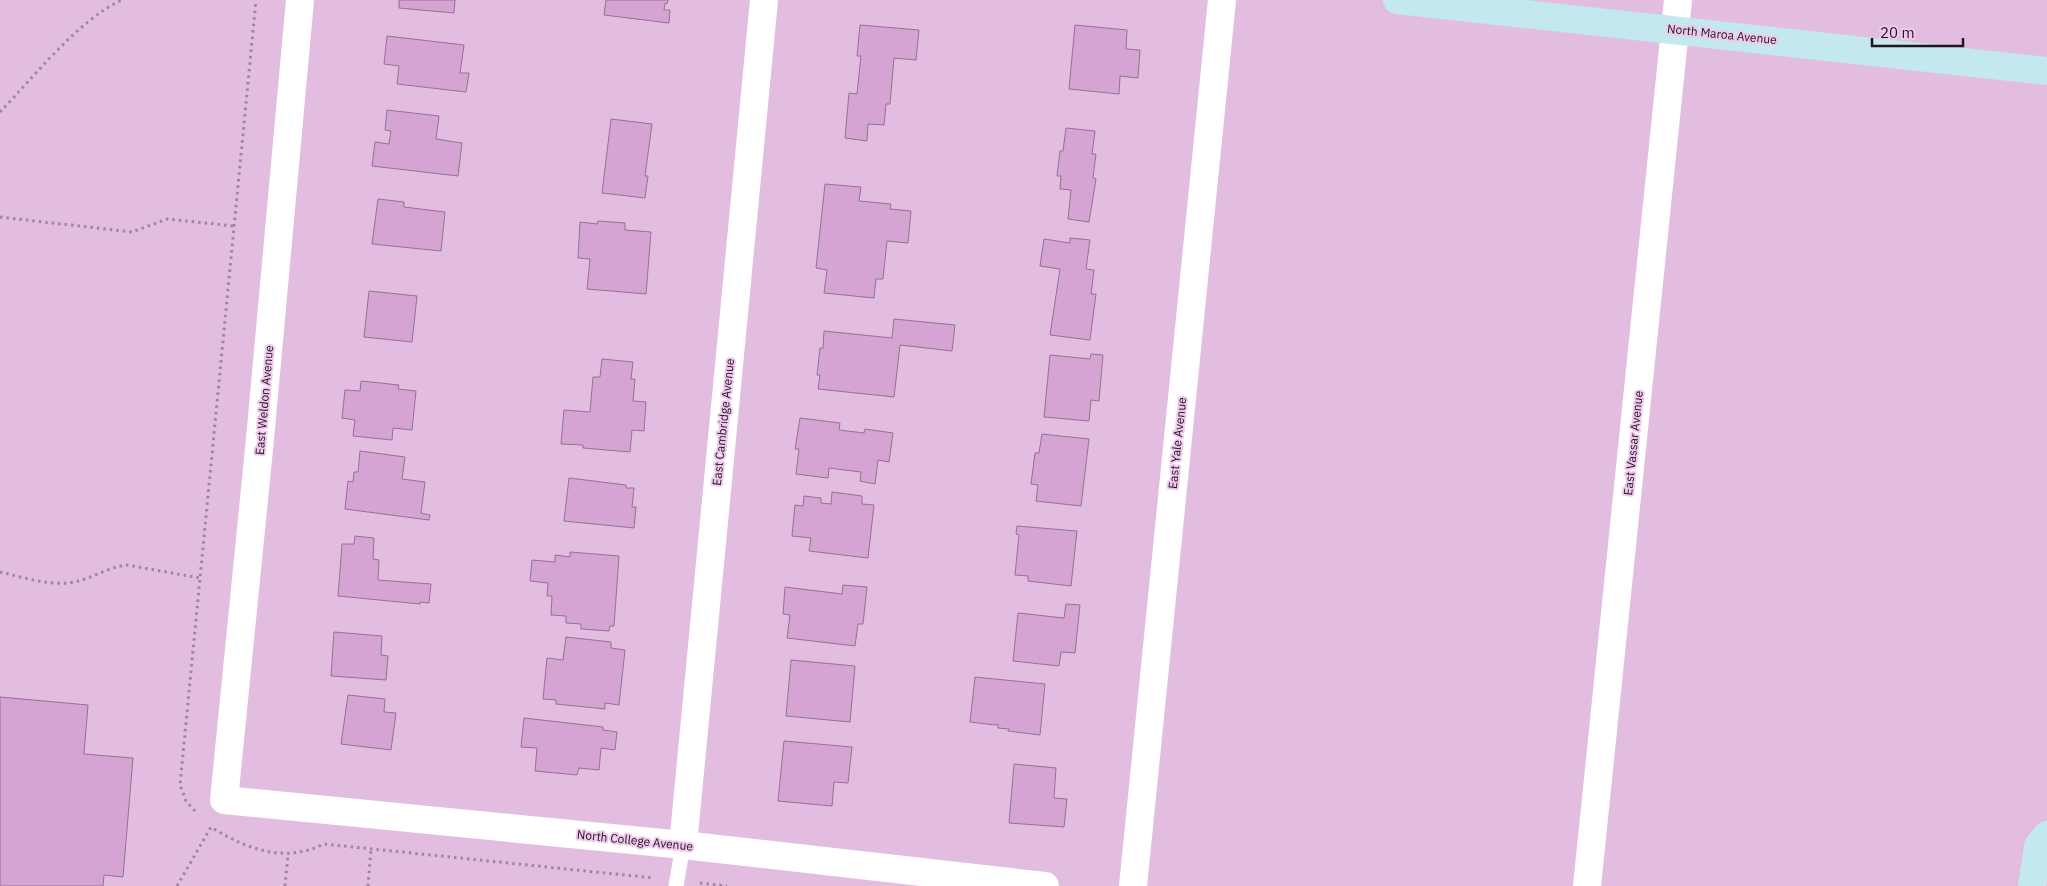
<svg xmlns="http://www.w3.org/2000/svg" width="2047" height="886" font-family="'IBM Plex Sans',sans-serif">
  <rect width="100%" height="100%" fill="#e2bddf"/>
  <g fill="#d6a4d3" stroke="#947292">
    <path d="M399 0H455L454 13 399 8Z"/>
    <path d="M606 0H668L667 4 665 3 664 10H670L669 23 604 15Z"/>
    <path d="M860 25 919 30 916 60 894 58 890 104H886L884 125 868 124 867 141 845 138 849 93 857 94 861 56H857Z"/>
    <path d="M1075 25 1127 30 1126 49 1140 50 1138 78 1120 76 1119 94 1069 89Z"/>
    <path d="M387 36 464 45 460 73H469L466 92 397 84 399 66 384 64Z"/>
    <path d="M387 110 439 116 436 139 462 143 458 176 372 166 375 142 389 144 391 131 385 130Z"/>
    <path d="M611 119 652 124 645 176H648L645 198 602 193Z"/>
    <path d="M1066 128 1095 131 1092 154H1096L1093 178 1096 179 1089 222 1068 219 1071 190 1060 189 1061 176H1057L1060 151H1063Z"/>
    <path d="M825 184 861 187 859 201 891 204 890 209 911 211 908 243 887 241 883 279H876L874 298 824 293 827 270 816 268Z"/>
    <path d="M378 199 404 202V207L445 212 441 251 372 244Z"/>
    <path d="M598 221 625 223V230L651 232 646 294 587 289 590 259 578 258 580 222 597 224Z"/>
    <path d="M1070 238 1090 240 1086 269 1094 270 1091 294H1096L1090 340 1050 335 1060 269 1040 266 1044 239 1070 243Z"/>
    <path d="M369 291 417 296 412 342 364 337Z"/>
    <path d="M894 319 955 325 952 351 900 345 894 397 818 389 820 375H817L820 348H823L824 331 892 338Z"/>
    <path d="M1091 354 1103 355 1099 401 1091 400 1089 421 1044 417 1050 355 1090 359Z"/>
    <path d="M602 359 633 362 631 379H635L633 401 646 402 644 431 632 430 630 452 583 448V445L561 444 564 410 590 412 593 377H600Z"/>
    <path d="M361 381 399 385 398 389 416 391 412 430 393 428 392 440 353 436 355 420 342 418 345 390 360 391Z"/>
    <path d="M800 418 840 423 839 430 864 433 865 429 893 433 889 462 878 460 875 484 860 481 861 472 829 468 828 478 796 474 799 449H795Z"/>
    <path d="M1042 434 1089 439 1081 506 1036 501 1038 485 1031 484 1035 453H1039Z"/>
    <path d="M360 451 405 457 402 479 425 482 421 513 430 515 429 520 345 509 348 481 353 482 354 472H358Z"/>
    <path d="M569 478 626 485V488H634L632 507H636L634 528 564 521Z"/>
    <path d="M832 492 862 496V504L874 505 868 558 809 551 811 538 792 536 795 505 803 506 804 496 821 498V503L831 504Z"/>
    <path d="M1017 526 1077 531 1071 586 1028 581V576L1015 575 1019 535 1016 534Z"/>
    <path d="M355 536 374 538 373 559 379 560 378 580 431 584 429 603 420 602V604L338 596 342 544H354Z"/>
    <path d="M570 552 619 556 614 626H610L609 631 581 629V624L566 623V616L551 615 552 596H547L548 583 530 581 532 560 555 562V555L570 557Z"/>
    <path d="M843 585 867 587 863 624H858L855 646 787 638 790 615 783 614 785 587 842 594Z"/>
    <path d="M1066 604 1080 605 1075 653 1061 652 1059 666 1013 661 1018 613 1064 618Z"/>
    <path d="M334 632 382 636 381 655 388 656 386 680 331 676Z"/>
    <path d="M566 637 611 642V648L625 650 619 705 605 703V709L556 704V700L543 699 547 658 563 660Z"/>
    <path d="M791 660 855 666 850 722 786 716Z"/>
    <path d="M975 677 1045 684 1040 735 1008 731 1009 729 998 728V724L995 725 970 722Z"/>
    <path d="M348 695 385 699 384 712 396 713 391 750 341 744Z"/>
    <path d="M0 697 88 705 84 754 133 758 123 877 104 875 103 886H0Z"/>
    <path d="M524 718 603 727V730L617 732 615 750 601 748 599 770 579 768 577 775 535 771 537 748 521 747Z"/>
    <path d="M784 741 852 747 848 783 834 782 832 806 778 801Z"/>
    <path d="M1014 764 1056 768 1054 798 1067 799 1064 827 1009 823Z"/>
  </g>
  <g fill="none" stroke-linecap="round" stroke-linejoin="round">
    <g stroke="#a1849f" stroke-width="3" stroke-dasharray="2.5 4" stroke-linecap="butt">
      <path d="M0 112C34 77 79 19 122 0"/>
      <path d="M0 217 132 232 167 219 234 226"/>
      <path d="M0 572C22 577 46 585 68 583 89 581 107 567 127 565L200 578"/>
      <path d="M195 811 186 801 180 785 256 0"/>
      <path d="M214 829C249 850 286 863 324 844L654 878"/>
      <path d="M700 883 727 886"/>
      <path d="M177 886 211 827"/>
      <path d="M285 886 288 854"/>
      <path d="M368 886 371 849"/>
    </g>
    <path stroke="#fff" stroke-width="15" d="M676 886 683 845"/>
    <g stroke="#fff" stroke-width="28">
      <path d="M300 0 260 439 224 800 683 845 1045 886"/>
      <path d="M683 845 764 0"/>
      <path d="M1133 886 1222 0"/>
      <path d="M1587 886 1678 0"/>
    </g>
    <g stroke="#c3e8ed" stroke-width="28">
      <path d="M1397 0 2047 71"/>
      <path d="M2032 886 2038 846 2047 835"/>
    </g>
  </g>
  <g text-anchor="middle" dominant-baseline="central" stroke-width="4" stroke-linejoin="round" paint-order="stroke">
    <g font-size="12" fill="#221421" stroke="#efc9ec">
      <text transform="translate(1722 34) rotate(6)">North Maroa Avenue</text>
      <text transform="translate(264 400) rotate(-85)">East Weldon Avenue</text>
      <text transform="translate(723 422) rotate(-84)">East Cambridge Avenue</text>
      <text transform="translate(1177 443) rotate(-84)">East Yale Avenue</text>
      <text transform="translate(1633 443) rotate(-84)">East Vassar Avenue</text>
      <text transform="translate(635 840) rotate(6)">North College Avenue</text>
    </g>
  </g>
  <path d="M1872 38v8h91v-8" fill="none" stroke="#221421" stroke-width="2.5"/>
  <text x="1880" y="38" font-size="15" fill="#221421" stroke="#efc9ec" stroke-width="4" paint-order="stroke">20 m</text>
</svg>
